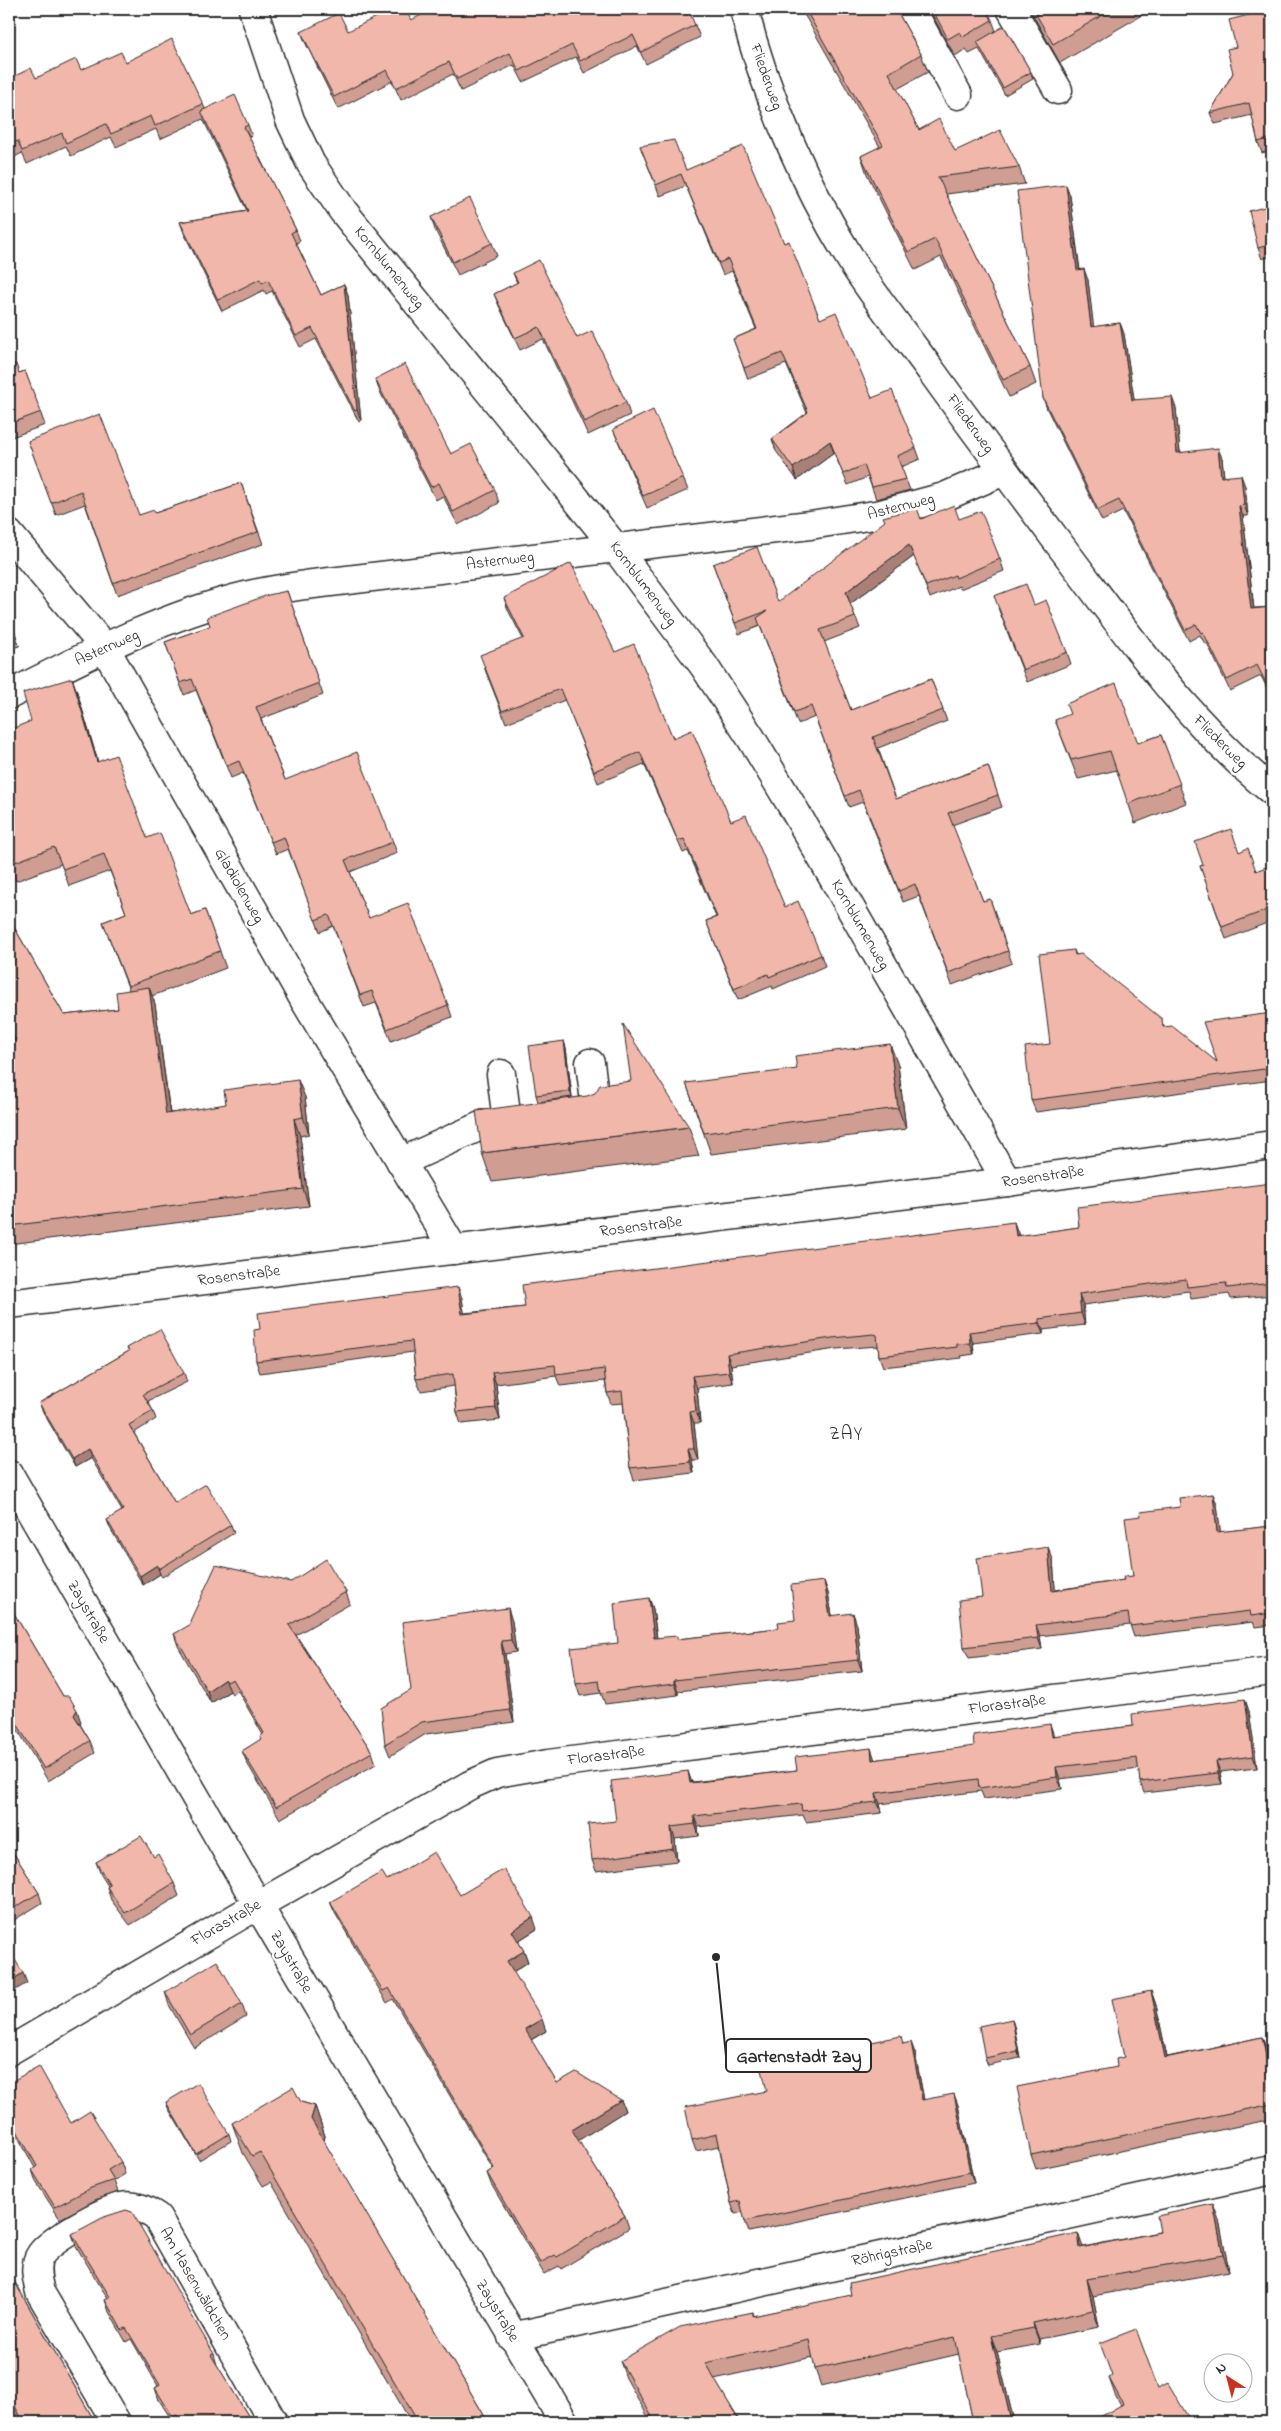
<svg xmlns="http://www.w3.org/2000/svg" width="1281" height="2431" font-family="'Indie Flower',sans-serif">
  <rect width="100%" height="100%" fill="#fff"/>
  <filter id="ink" filterUnits="userSpaceOnUse"><feTurbulence type="fractalNoise" baseFrequency=".02" numOctaves="2"/><feDisplacementMap in="SourceGraphic" scale="10" xChannelSelector="R" yChannelSelector="G"/><feConvolveMatrix kernelMatrix="1 2 1 2 8 2 1 2 1" color-interpolation-filters="sRGB"/></filter>
  <g filter="url(#ink)">
    <g fill="none" stroke-linecap="round" stroke-linejoin="round">
      <g stroke="#2b2b2b" stroke-width="31">
        <g id="minor">
          <path d="M253 9 290 120 311 164 343 211 615 547 704 666 751 738 795 811 1007 1182"/>
          <path d="M744 9C765 94 806 188 853 263 877 301 906 336 932 372 973 429 1015 485 1057 541 1124 629 1186 721 1272 791"/>
          <path d="M911 9 958 95"/>
          <path d="M1011 9 1058 90"/>
          <path d="M9 534 105 648 305 1001 454 1250"/>
          <path d="M9 695C84 657 162 616 245 596 265 591 285 588 305 585L810 525 881 514 944 497 1004 471"/>
          <path d="M501 1074 507 1121"/>
          <path d="M574 1113 596 1110 590 1063"/>
          <path d="M401 1162 485 1124 514 1121"/>
          <path d="M9 1304 1007 1182 1272 1145"/>
          <path d="M9 1474 258 1905 564 2422"/>
          <path d="M9 2051 258 1905 470 1785 497 1773 548 1764 1272 1671"/>
          <path d="M512 2337 1272 2170"/>
          <path d="M116 2422 40 2292C37 2280 33 2265 41 2254 52 2239 102 2211 121 2207 135 2204 146 2210 157 2217L273 2422"/>
        </g>
      </g>
      <use href="#minor" stroke="#fff" stroke-width="28"/>
    </g>
    <g fill="#cf9d92" stroke="#2b2b2b">
      <path d="M801 9H896L921 54 928 72 897 89 919 130 955 151 1019 167 1025 184 946 194 1030 367 1036 384 1009 397 941 257 915 270 867 174 861 156 880 147Z"/>
      <path d="M929 9H986L992 20 996 31 1031 72 1033 79 1005 95 979 49 969 54 966 49 955 56Z"/>
      <path d="M1031 9H1152L1060 63 1034 17Z"/>
      <path d="M1272 9V150L1262 153 1258 142 1252 115 1215 124 1210 113 1233 73 1236 47Z"/>
      <path d="M471 11 695 25 700 37 646 64 637 46 584 73 576 57 523 82 514 65 461 91 453 74 401 100 392 81 338 109 306 44 301 32 348 31 411 20Z"/>
      <path d="M126 62 203 104 205 109 248 125 252 136 249 137 296 230 300 241 296 243 321 295 344 284 348 295 361 421 359 422 316 339 300 347 272 291 266 294 264 290 222 311 184 233 180 222 247 211 203 119 160 139 156 129 116 147 111 137 71 156 66 146 27 164 22 153 9 160V79L36 78Z"/>
      <path d="M640 146 686 170 784 243 820 319 872 398 916 448 920 459 901 467 910 490 876 499 868 477 848 485 834 453 797 480 776 451 772 439 807 413 786 364 748 379 733 339 756 329 732 271 723 275 686 186 660 196Z"/>
      <path d="M1066 185 1070 196 1080 270 1088 280 1093 327 1120 323 1124 334 1134 400 1176 408 1180 452 1222 458 1224 477 1245 486 1248 516H1243L1254 608 1272 607V698L1261 676 1230 691 1207 643 1205 644 1200 635 1189 641 1123 511 1102 521 1047 409 1043 398Z"/>
      <path d="M1272 205V256L1262 259 1258 248Z"/>
      <path d="M431 217 492 243 497 256 458 275 435 230Z"/>
      <path d="M513 273 577 338 626 402 630 415 588 435 543 339 520 350 499 306 494 294 517 283Z"/>
      <path d="M9 366 19 373 25 371 45 425 9 438Z"/>
      <path d="M375 379 451 454 495 490 499 503 458 525 443 496 436 500 380 392Z"/>
      <path d="M613 429 683 478 688 490 647 508 618 441Z"/>
      <path d="M28 441 139 515 155 513 241 483 263 544 117 595 85 504 56 515Z"/>
      <path d="M921 519H959L1000 559 1004 571 960 589 959 586 930 598 914 556 850 604 860 628 824 642 851 710 931 679 947 721 878 748 896 799 988 766 1002 807 952 825 983 901 990 899 1012 963 952 985 919 896 903 902 863 802 849 807 815 717 798 724 760 626 739 634 713 564 778 602Z"/>
      <path d="M287 591 323 695 261 719 285 780 393 842 397 853 350 872 369 918 448 1005 452 1017 391 1041 376 1003 364 1007 333 926 320 932 288 849 276 854 243 773 231 778 196 690 184 695 165 642 210 626Z"/>
      <path d="M504 598 615 652 731 821 785 907 821 955 825 966 773 989 772 986 738 1000 706 921 716 917 688 851 683 853 644 764 598 783 565 700 506 723 484 667 523 639 508 610Z"/>
      <path d="M1034 605 1067 652 1071 664 1027 682 998 608Z"/>
      <path d="M9 613 19 646 9 649Z"/>
      <path d="M72 678 78 695 98 762 147 838 191 915 205 910 226 968 152 996 155 1004 170 1113 305 1097 309 1134 300 1136 309 1206 9 1244V1041L13 1040 9 1034V918L64 1015 118 1009 129 990 103 922 126 913 110 871 69 886 61 864 16 881 9 863 31 721Z"/>
      <path d="M1055 720 1138 743 1161 735 1186 803 1135 823 1117 770 1078 779Z"/>
      <path d="M1239 852 1256 871 1272 865V921L1226 939 1200 866Z"/>
      <path d="M1074 950 1076 955 1165 1027 1217 1062 1272 1013V1080L1036 1112 1031 1100 1050 1044Z"/>
      <path d="M564 1041 566 1048 572 1097 538 1102 536 1095Z"/>
      <path d="M898 1065 906 1129 711 1154 686 1083Z"/>
      <path d="M689 1127 699 1156 492 1182 482 1153Z"/>
      <path d="M1272 1183V1295L1231 1299 1229 1294 1191 1299 1189 1291 1083 1305 1085 1325 1043 1330V1334L973 1343 974 1354 961 1356 962 1358 883 1367 879 1356 878 1346 836 1349 731 1365 733 1383 697 1388 700 1423H694L698 1460H692L694 1473 634 1480 630 1468 623 1403 611 1404 607 1393 605 1381 560 1386 556 1376 496 1384 500 1420 461 1424 457 1412 454 1386 421 1391 416 1379 413 1352 260 1373 256 1361 260 1329 462 1298 464 1313 525 1307 1018 1233 1019 1236 1079 1227Z"/>
      <path d="M127 1348 184 1373 187 1382 148 1401 153 1411 156 1419 134 1433 175 1503 231 1525 234 1533 162 1577 160 1574 143 1585 110 1528 107 1520 122 1511 91 1458 75 1467 43 1412 39 1403 129 1351Z"/>
      <path d="M1213 1494 1217 1505 1220 1532 1272 1526V1625L1255 1627 1253 1622 1134 1637 1130 1625 1040 1636 1042 1649 969 1658 964 1647 982 1597 1053 1559 1055 1590 1124 1580 1133 1576 1141 1516 1180 1507Z"/>
      <path d="M824 1581 828 1593 832 1615 857 1625 862 1671 678 1691V1695L605 1704 601 1693 580 1696 576 1684 618 1643 649 1598 653 1609 657 1638 678 1639 779 1628 795 1620Z"/>
      <path d="M291 1582 346 1592 350 1604 296 1635 372 1752 376 1764 280 1819 247 1763 242 1751 261 1740 260 1737 263 1735 238 1691 232 1694 230 1691 211 1703 178 1646 174 1634Z"/>
      <path d="M9 1605 63 1696 81 1722 80 1724 90 1741 95 1753 48 1781 9 1715Z"/>
      <path d="M512 1621 516 1652 505 1654 514 1722 426 1734 390 1756 385 1744 411 1690Z"/>
      <path d="M1249 1711 1257 1768 1220 1772 1222 1784 1144 1793 1140 1782 1139 1769 1060 1779 1062 1789 984 1799 981 1791 880 1804 882 1813 806 1822 803 1815 698 1827 699 1836 675 1839 677 1861 596 1871 592 1860 692 1782 797 1770 1054 1736 1133 1726Z"/>
      <path d="M9 1846 39 1893 42 1903 9 1923Z"/>
      <path d="M154 1857 174 1883 179 1896 130 1925 111 1900 107 1887 108 1886 101 1875 96 1862Z"/>
      <path d="M387 1880 460 1895 537 1929 518 1941 524 1951 528 1962 513 1972 546 2031 531 2040 557 2083 621 2100 625 2111 578 2140 625 2216 629 2228 561 2269 559 2266 544 2274 491 2184 487 2173 493 2169 393 1999 387 2003 335 1913 330 1902Z"/>
      <path d="M1151 1991 1156 2005 1167 2057 1262 2037 1267 2051 1272 2075V2119L1036 2169 1031 2155 1117 2067 1124 2057Z"/>
      <path d="M165 1992 242 2004 246 2017 194 2048 169 2005Z"/>
      <path d="M1014 2026 1020 2058 988 2065 985 2058Z"/>
      <path d="M904 2044 915 2053 924 2100 958 2105 974 2183 749 2232 745 2221 743 2212 735 2214 731 2203 719 2146 696 2151 692 2140 767 2091 809 2047 813 2058 815 2067 869 2055Z"/>
      <path d="M9 2083 71 2123 121 2162 125 2174 114 2181 118 2192 95 2200 60 2219 36 2182 32 2170 35 2168 9 2121Z"/>
      <path d="M166 2102 229 2134 231 2141 199 2160 168 2108Z"/>
      <path d="M301 2102 315 2106 325 2136 324 2142 488 2422H411L271 2182 263 2186 243 2153 232 2123Z"/>
      <path d="M1219 2220 1229 2271 1093 2296 1099 2327 1039 2339 1040 2344 997 2352 1014 2422H973L959 2354 821 2386 815 2369 813 2357 714 2379 740 2422H651L626 2378 620 2361 753 2312 754 2316 1083 2247Z"/>
      <path d="M72 2234 214 2354 217 2365 252 2422H173L159 2400 155 2388 158 2386 131 2339 126 2342 109 2312 105 2300 108 2299 76 2246Z"/>
      <path d="M9 2272 95 2422H22L9 2400Z"/>
      <path d="M1109 2378 1158 2388 1121 2406 1115 2395Z"/>
    </g>
    <g fill="#a98077" stroke="#2b2b2b">
      <path d="M1066 185 1070 196 1081 281 1077 270Z"/>
      <path d="M1084 269 1088 280 1095 338 1091 327Z"/>
      <path d="M344 284 348 295 361 421 357 410Z"/>
      <path d="M1120 323 1124 334 1136 411 1132 400Z"/>
      <path d="M1172 397 1176 408 1181 464 1177 453Z"/>
      <path d="M830 441 834 453 797 480 793 468Z"/>
      <path d="M1218 448 1222 458 1225 488 1221 477Z"/>
      <path d="M1241 475 1245 486 1248 516 1244 505Z"/>
      <path d="M1239 506 1243 516 1255 620 1251 609Z"/>
      <path d="M909 545 914 556 850 604 846 592Z"/>
      <path d="M9 613 19 646 9 615Z"/>
      <path d="M72 678 78 695 103 779 97 762Z"/>
      <path d="M149 987 155 1004 172 1131 166 1114Z"/>
      <path d="M564 1041 566 1048 572 1097 570 1091Z"/>
      <path d="M890 1044 898 1065 906 1129 898 1108Z"/>
      <path d="M298 1080 305 1097 309 1134 303 1117Z"/>
      <path d="M294 1119 300 1136 309 1206 303 1189Z"/>
      <path d="M1014 1222 1018 1233 1020 1248 1016 1236Z"/>
      <path d="M458 1287 462 1298 466 1325 462 1314Z"/>
      <path d="M1079 1294 1083 1305 1085 1325 1081 1313Z"/>
      <path d="M1039 1319 1043 1330V1334L1039 1323Z"/>
      <path d="M969 1332 973 1343 974 1354 970 1343Z"/>
      <path d="M727 1354 731 1365 733 1383 729 1372Z"/>
      <path d="M492 1372 496 1384 500 1420 496 1408Z"/>
      <path d="M692 1376 697 1388 700 1423 696 1411Z"/>
      <path d="M690 1412 694 1423 698 1460 694 1449Z"/>
      <path d="M88 1449 91 1458 75 1467 72 1459Z"/>
      <path d="M688 1449 692 1460 694 1473 690 1462Z"/>
      <path d="M1213 1494 1217 1505 1222 1543 1217 1532Z"/>
      <path d="M1048 1547 1053 1559 1056 1602 1052 1591Z"/>
      <path d="M157 1565 160 1574 143 1585 140 1576Z"/>
      <path d="M824 1581 828 1593 834 1627 830 1616Z"/>
      <path d="M649 1598 653 1609 658 1650 654 1638Z"/>
      <path d="M508 1608 512 1621 516 1652 511 1640Z"/>
      <path d="M853 1613 857 1625 862 1671 858 1660Z"/>
      <path d="M1036 1625 1040 1636 1042 1649 1038 1638Z"/>
      <path d="M501 1641 505 1654 514 1722 510 1710Z"/>
      <path d="M225 1679 230 1691 211 1703 207 1691Z"/>
      <path d="M674 1680 678 1691V1695L674 1684Z"/>
      <path d="M1245 1699 1249 1711 1257 1768 1253 1756Z"/>
      <path d="M77 1710 81 1722 79 1727 74 1715Z"/>
      <path d="M1050 1724 1054 1736H1052Z"/>
      <path d="M871 1748 875 1760H872Z"/>
      <path d="M1216 1761 1220 1772 1222 1784 1218 1773Z"/>
      <path d="M1056 1767 1060 1779 1062 1789 1057 1777Z"/>
      <path d="M688 1771 692 1783H690Z"/>
      <path d="M876 1793 880 1804 882 1813 877 1802Z"/>
      <path d="M694 1816 698 1827 699 1836 695 1824Z"/>
      <path d="M671 1827 675 1839 677 1861 673 1849Z"/>
      <path d="M533 1917 537 1929 516 1942 512 1931Z"/>
      <path d="M524 1951 528 1962 511 1973 507 1961Z"/>
      <path d="M23 1973 27 1983 9 1994V1982Z"/>
      <path d="M1151 1991 1156 2005 1170 2072 1165 2058Z"/>
      <path d="M542 2019 546 2031 529 2041 525 2029Z"/>
      <path d="M1012 2019 1014 2026 1020 2058 1018 2051Z"/>
      <path d="M1262 2037 1267 2051 1272 2075V2085Z"/>
      <path d="M911 2042 915 2053 926 2111 922 2100Z"/>
      <path d="M809 2047 813 2058 817 2078 813 2067Z"/>
      <path d="M954 2094 958 2105 974 2183 970 2172Z"/>
      <path d="M621 2100 625 2111 576 2142 572 2130Z"/>
      <path d="M315 2106 325 2136 322 2149 311 2119Z"/>
      <path d="M1213 2204 1219 2220 1229 2271 1223 2255Z"/>
      <path d="M1078 2233 1084 2250 1080 2248Z"/>
      <path d="M1087 2279 1093 2296 1099 2327 1093 2310Z"/>
      <path d="M1033 2323 1039 2339 1040 2344 1034 2328Z"/>
      <path d="M991 2336 997 2352 1014 2422H1012L1011 2421Z"/>
    </g>
    <g fill="#f1b7aa" stroke="#2b2b2b">
      <path d="M393 9H405L411 20 434 9H470L471 11 477 9H688L695 25 641 52 633 35 580 61 572 45 519 71 510 53 457 79 449 62 396 88 387 70 334 97 301 32 339 13 348 31Z"/>
      <path d="M805 9H896L921 54 889 73 919 130 939 119 955 151 1000 130 1019 167 938 177 1030 367 1003 380 935 239 908 252 861 156 883 145Z"/>
      <path d="M932 9H986L992 20 963 37 960 32 948 39Z"/>
      <path d="M1033 9H1113L1053 44Z"/>
      <path d="M1272 9V138L1258 142 1249 103 1210 113 1233 73 1227 49 1236 47 1229 20Z"/>
      <path d="M1004 26 1031 72 1003 88 977 42Z"/>
      <path d="M172 39 203 104 155 126 151 116 111 134 106 124 66 143 62 133 22 151 18 141 9 145V79L31 68 36 78 76 59 81 70 121 52 126 62Z"/>
      <path d="M235 95 248 125 244 127 296 230 291 233 321 295 344 284 357 410 355 411 312 328 296 336 268 280 262 283 260 279 218 300 180 222 248 211 201 111Z"/>
      <path d="M674 140 686 170 743 146 784 243 789 241 820 319 836 312 872 398 892 390 916 448 897 456 906 479 872 487 864 465 843 474 830 441 793 468 772 439 808 412 782 353 744 368 733 339 757 329 728 259 719 263 681 174 656 185 640 146Z"/>
      <path d="M1066 185 1077 270 1084 269 1091 327 1120 323 1132 400 1172 397 1177 453 1218 448 1221 477 1241 475 1244 505 1239 506 1251 609 1272 607V695L1257 665 1227 680 1203 632 1201 633 1196 624 1185 630 1119 500 1098 510 1043 398 1017 191Z"/>
      <path d="M470 198 492 243 453 262 431 217Z"/>
      <path d="M1272 205V244L1258 248 1249 211Z"/>
      <path d="M539 260 577 338 592 331 626 402 584 422 539 327 515 338 494 294 518 282 513 273Z"/>
      <path d="M16 364 19 373 25 371 41 412 9 424V366Z"/>
      <path d="M405 364 451 454 471 444 495 490 453 512 439 483 431 487 375 379Z"/>
      <path d="M653 410 683 478 643 496 613 429Z"/>
      <path d="M100 414 139 515 154 510 155 513 241 483 258 532 113 583 81 491 51 503 28 441Z"/>
      <path d="M954 505 959 519 981 511 1000 559 956 578 955 575 926 586 909 545 846 592 855 617 820 630 851 710 931 679 943 710 873 737 896 799 988 766 998 795 948 813 983 901 990 899 1008 951 948 973 915 884 899 891 859 790 845 796 811 706 794 712 757 618 767 611 735 623 713 564 757 547 778 602 885 521 883 517 917 508 921 519Z"/>
      <path d="M571 563 615 652 634 644 673 738 692 730 731 821 746 815 785 907 798 901 821 955 769 977 768 974 734 989 706 921 717 917 684 839 678 841 640 752 594 771 560 689 502 711 480 655 524 638 504 598Z"/>
      <path d="M1026 584 1034 605 1046 600 1067 652 1023 670 994 596Z"/>
      <path d="M287 591 319 683 256 707 285 780 357 752 393 842 345 860 369 918 408 903 448 1005 387 1029 372 991 360 995 329 915 315 920 284 837 271 842 239 761 227 766 192 679 180 683 165 642 210 626 207 617 268 595Z"/>
      <path d="M9 615 15 634 9 636Z"/>
      <path d="M72 678 97 762 116 755 147 838 160 833 191 915 205 910 220 951 128 986 103 922 126 913 104 854 63 869 54 847 10 864 9 862V730L31 721 23 693Z"/>
      <path d="M1116 683 1138 743 1161 735 1180 784 1128 804 1110 751 1071 760 1055 720 1070 714 1066 704Z"/>
      <path d="M1231 829 1239 852 1248 848 1256 871 1272 865V908L1222 927 1200 866 1203 865 1195 842Z"/>
      <path d="M9 918 64 1015 118 1009 116 992 149 987 166 1114 226 1104 224 1090 298 1080 303 1117 294 1119 303 1189 9 1226V1041L16 1040 9 1028Z"/>
      <path d="M1074 950 1075 955 1081 954 1162 1019 1163 1027 1172 1026 1217 1062 1203 1022 1272 1013V1068L1031 1100 1025 1047 1050 1044 1039 954Z"/>
      <path d="M623 1024 689 1127 482 1153 476 1111 587 1096 595 1093 600 1085 631 1081Z"/>
      <path d="M564 1041 570 1091 536 1095 529 1046Z"/>
      <path d="M890 1044 898 1108 704 1133 686 1083 797 1069 795 1056Z"/>
      <path d="M1272 1183V1283L1227 1288 1226 1283 1187 1287 1186 1279 1079 1294 1081 1313 1039 1319V1323L969 1332 970 1343 957 1344V1347L879 1356 877 1335 874 1334 832 1338 727 1354 729 1372 692 1376 696 1411 690 1412 694 1449H688L690 1462 630 1468 622 1391 607 1393 604 1369 556 1375 555 1365 492 1372 496 1408 457 1412 453 1374 416 1379 412 1341 256 1361 254 1330 260 1329 258 1313 458 1287 462 1314 525 1307 522 1285 1014 1222 1016 1236 1079 1227 1077 1207Z"/>
      <path d="M160 1329 184 1373 143 1394 153 1411 129 1425 175 1503 206 1484 231 1525 159 1569 157 1565 140 1576 107 1520 123 1510 107 1482 88 1449 72 1459 39 1403 129 1351 127 1348Z"/>
      <path d="M1213 1494 1217 1532 1272 1526V1613L1251 1616 1250 1611 1130 1626 1128 1613 1036 1625 1038 1638 964 1647 959 1600 982 1597 977 1558 1048 1547 1052 1591 1124 1580 1123 1577 1133 1576 1125 1518 1141 1516 1140 1512 1180 1507 1179 1498Z"/>
      <path d="M326 1559 346 1592 289 1625 372 1752 276 1807 242 1751 261 1739 260 1737 264 1733 233 1679 227 1682 225 1679 207 1691 174 1634 191 1624 190 1621 216 1565 291 1582Z"/>
      <path d="M824 1581 830 1616 853 1613 858 1660 674 1680V1684L601 1693 599 1681 576 1684 571 1648 618 1643 614 1603 649 1598 654 1638 677 1636V1639L779 1628 778 1622 795 1620 791 1585Z"/>
      <path d="M9 1605 63 1696H69L77 1710 74 1715 90 1741 44 1769 9 1710Z"/>
      <path d="M508 1608 511 1640 501 1641 510 1710 422 1722 385 1744 381 1708 411 1690 402 1622Z"/>
      <path d="M1245 1699 1253 1756 1216 1761 1218 1773 1140 1782 1137 1758 1056 1767 1057 1777 979 1788 978 1779 876 1793 877 1802 802 1811 801 1804 694 1816 695 1824 671 1827 673 1849 592 1860 588 1824 616 1821 611 1781 688 1771 690 1783 797 1770 795 1757 871 1748 872 1760 974 1746 973 1735 1050 1724 1052 1736 1133 1726 1132 1714Z"/>
      <path d="M141 1836 154 1857 158 1854 174 1883 125 1913 107 1887 110 1885 96 1862Z"/>
      <path d="M9 1846 39 1893 9 1911Z"/>
      <path d="M434 1852 460 1895 504 1869 533 1917 512 1931 524 1951 507 1961 542 2019 525 2029 557 2083 576 2072 621 2100 572 2130 625 2216 557 2257 555 2255 540 2263 487 2173 494 2168 389 1988 383 1991 330 1902 382 1872 387 1880Z"/>
      <path d="M9 1950 23 1973 9 1982Z"/>
      <path d="M217 1961 242 2004 190 2035 165 1992Z"/>
      <path d="M1151 1991 1165 2058 1262 2037 1272 2085V2104L1031 2155 1017 2087 1117 2067 1116 2059 1124 2057 1112 1999Z"/>
      <path d="M1012 2019 1018 2051 985 2058 979 2026Z"/>
      <path d="M901 2036 903 2044 911 2042 922 2100 954 2094 970 2172 745 2221 740 2201 731 2203 717 2134 692 2140 685 2107 767 2091 759 2057 809 2047 813 2067 869 2055 867 2043Z"/>
      <path d="M39 2066 71 2123 90 2111 121 2162 108 2170 114 2180 91 2188 55 2207 32 2170 37 2166 9 2117V2083Z"/>
      <path d="M198 2083 229 2134 196 2154 166 2102Z"/>
      <path d="M293 2087 301 2102 315 2106 311 2119 488 2422H418L260 2152 252 2156 232 2123Z"/>
      <path d="M1213 2204 1223 2255 1087 2279 1093 2310 1033 2323 1034 2328 991 2336 1011 2421 1008 2422H973L955 2337 815 2369 809 2340 705 2363 740 2422H655L620 2361 680 2327 753 2312V2316L851 2295 849 2283 1078 2233 1080 2248 1160 2232 1157 2216Z"/>
      <path d="M126 2210 132 2212 214 2354 211 2355 252 2422H181L177 2415 173 2417 155 2388 160 2385 126 2328 122 2330 105 2300 110 2297 72 2234 104 2217Z"/>
      <path d="M9 2272 95 2422H24L9 2396Z"/>
      <path d="M1136 2329 1158 2388 1168 2383 1191 2422H1091L1123 2404 1109 2378 1112 2376 1100 2343Z"/>
    </g>
  </g>
  <g text-anchor="middle" dominant-baseline="central" stroke-width="5" stroke-linejoin="round" paint-order="stroke">
    <g font-size="16" fill="#2b2b2b" stroke="#fff">
      <text transform="translate(766 77) rotate(70)">Fliederweg</text>
      <text transform="translate(389 268) rotate(51)">Kornblumenweg</text>
      <text transform="translate(970 424) rotate(54)">Fliederweg</text>
      <text transform="translate(901 507) rotate(-14)">Asternweg</text>
      <text transform="translate(500 561) rotate(-7)">Asternweg</text>
      <text transform="translate(643 584) rotate(53)">Kornblumenweg</text>
      <text transform="translate(107 648) rotate(-24)">Asternweg</text>
      <text transform="translate(1220 742) rotate(45)">Fliederweg</text>
      <text transform="translate(239 886) rotate(60)">Gladiolenweg</text>
      <text transform="translate(860 925) rotate(60)">Kornblumenweg</text>
      <text transform="translate(1043 1177) rotate(-8)">Rosenstraße</text>
      <text transform="translate(641 1227) rotate(-7)">Rosenstraße</text>
      <text transform="translate(239 1276) rotate(-7)">Rosenstraße</text>
      <text transform="translate(88 1612) rotate(60)">Zaystraße</text>
      <text transform="translate(1007 1705) rotate(-7)">Florastraße</text>
      <text transform="translate(606 1756) rotate(-7)">Florastraße</text>
      <text transform="translate(226 1923) rotate(-30)">Florastraße</text>
      <text transform="translate(291 1962) rotate(60)">Zaystraße</text>
      <text transform="translate(892 2253) rotate(-12)">Röhrigstraße</text>
      <text transform="translate(195 2284) rotate(60)">Am Hasenwäldchen</text>
      <text transform="translate(497 2311) rotate(59)">Zaystraße</text>
    </g>
    <g font-size="19" letter-spacing="1" fill="#2b2b2b" stroke="#fff">
      <text x="846" y="1434">ZAY</text>
    </g>
  </g>
  <path fill="none" stroke="#2b2b2b" stroke-width="2" d="M716 1957L726 2056"/>
  <circle fill="#2b2b2b" stroke="#fff" stroke-width="2" cx="716" cy="1957" r="5"/>
  <rect fill="#fff" stroke="#2b2b2b" stroke-width="2" x="726" y="2039" width="145" height="33" rx="5"/>
  <g font-size="18" text-anchor="middle" font-weight="bold" fill="#2b2b2b">
    <text x="799" y="2062">Gartenstadt Zay</text>
  </g>
  <rect width="1281" height="2431" fill="none" stroke="#fff" stroke-width="30"/>
  <rect x="15" y="15" width="1251" height="2401" fill="none" stroke="#2b2b2b" stroke-width="2" filter="url(#ink)"/>
  <g transform="translate(1228 2378) rotate(324)"><circle r="24" fill="#ffffff" stroke="#aaaaaa"/>
  <path d="M0-4L9 19L0 12L-9 19Z" fill="#c8321e"/>
  <text y="-8" font-size="14" font-weight="bold" text-anchor="middle" fill="#2b2b2b">N</text>
  </g>
</svg>
